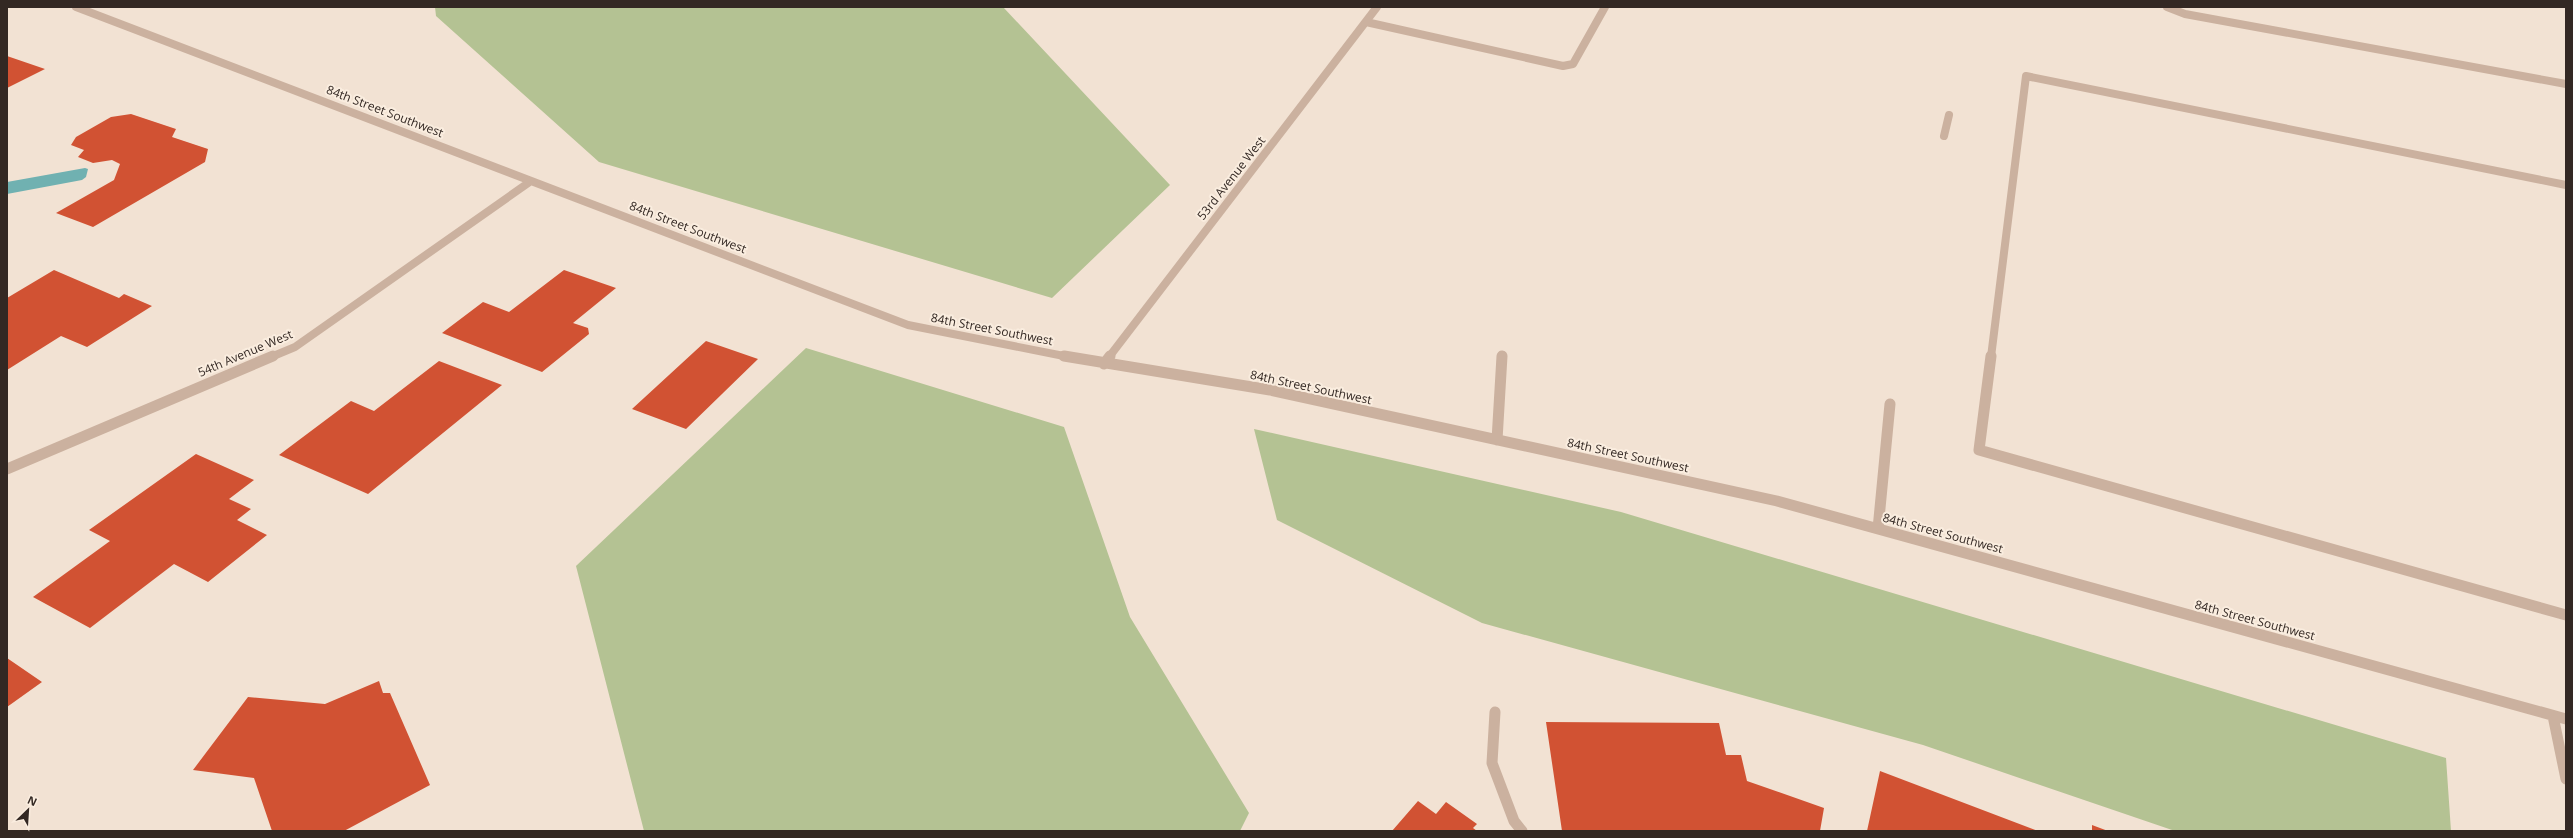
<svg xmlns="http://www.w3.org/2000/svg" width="2573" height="838" font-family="'Open Sans',sans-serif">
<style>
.green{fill:#b4c293}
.water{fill:#70b1b1}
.building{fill:#d15233}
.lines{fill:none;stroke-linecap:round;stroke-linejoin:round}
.minor-far1{stroke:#cbb19f;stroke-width:8}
.minor{stroke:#cbb19f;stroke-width:11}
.labels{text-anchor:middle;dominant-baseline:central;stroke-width:4;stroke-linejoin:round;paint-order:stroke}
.street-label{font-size:12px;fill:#332823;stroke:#faeddf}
</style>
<rect width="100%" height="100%" fill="#f2e2d3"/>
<!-- green -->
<path class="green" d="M435,7h568l167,178 -118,113 -453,-136 -163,-146z
M806,348l258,79 66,190 119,196 -9,18h-596l-68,-265z
M1254,429l367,83 825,246 5,73h-276l-252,-86 -441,-122 -205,-103z"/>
<!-- water -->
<path class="water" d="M85,168l3,1 -2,8 -4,3 -75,14v-12z"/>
<!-- building -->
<path class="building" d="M7,56l38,13 -38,19z
M131,114l45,15 -4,8 36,12 -3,13 -112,65 -37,-14 58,-33 6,-16 -8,-4 -19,3 -15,-6 6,-7 -13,-5 5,-8 35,-20z
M54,270l65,28 5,-4 28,12 -65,41 -26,-11 -54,34v-72z
M564,270l52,18 -43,35 15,5 1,6 -47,38 -100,-39 41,-31 26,10z
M706,341l52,18 -72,70 -54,-20z
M439,361l63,24 -134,109 -89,-39 72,-54 23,10z
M196,454l58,26 -25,19 22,10 -14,11 30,15 -59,47 -34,-18 -84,64 -57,-31 77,-56 -21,-11z
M7,658l35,24 -35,25z
M379,681l4,12h7l40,92 -86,46h-72l-18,-53 -61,-8 55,-73 77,7z
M1546,722l173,1 7,32h15l6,26 77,27 -4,23h-258z
M1880,771l158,60h-171z
M1418,801l18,13 10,-12 31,22 -4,4 4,3h-85z
M2092,825l16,6h-16z"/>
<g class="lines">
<!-- minor-far1 -->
<path class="minor-far1" d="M76,7l832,318 161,32
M2167,7l18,7 381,70
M1366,22l197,44 10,-2 32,-57
M1944,136l5,-21
M271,357l24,-10 236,-166
M1109,357l268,-350
M1502,357v-2
M1991,357l35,-281 540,109"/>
<!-- minor -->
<path class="minor" d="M1064,356l206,34 507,111 789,218
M1991,356l-12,94 587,165
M1104,364l6,-8
M1497,440l5,-84
M7,469l266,-113
M1878,529l12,-125
M1495,712l-3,51 22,58 8,10
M2553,716l13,63"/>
</g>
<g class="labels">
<!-- street labels -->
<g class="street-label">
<text transform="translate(385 111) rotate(21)">84th Street Southwest</text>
<text transform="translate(1231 178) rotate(-52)">53rd Avenue West</text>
<text transform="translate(688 227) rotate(21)">84th Street Southwest</text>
<text transform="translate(992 329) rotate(11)">84th Street Southwest</text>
<text transform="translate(245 353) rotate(-23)">54th Avenue West</text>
<text transform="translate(1311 387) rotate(12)">84th Street Southwest</text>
<text transform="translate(1628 455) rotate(12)">84th Street Southwest</text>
<text transform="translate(1943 533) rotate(15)">84th Street Southwest</text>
<text transform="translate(2255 620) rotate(15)">84th Street Southwest</text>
</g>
</g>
<!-- border -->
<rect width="2573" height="838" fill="none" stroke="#332823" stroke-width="16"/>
<!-- north arrow -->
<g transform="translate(28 810) rotate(25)" stroke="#faeddf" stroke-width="3" paint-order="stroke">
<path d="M0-3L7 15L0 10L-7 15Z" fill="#332823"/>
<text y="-6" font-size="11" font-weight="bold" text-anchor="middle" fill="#332823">N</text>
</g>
</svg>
